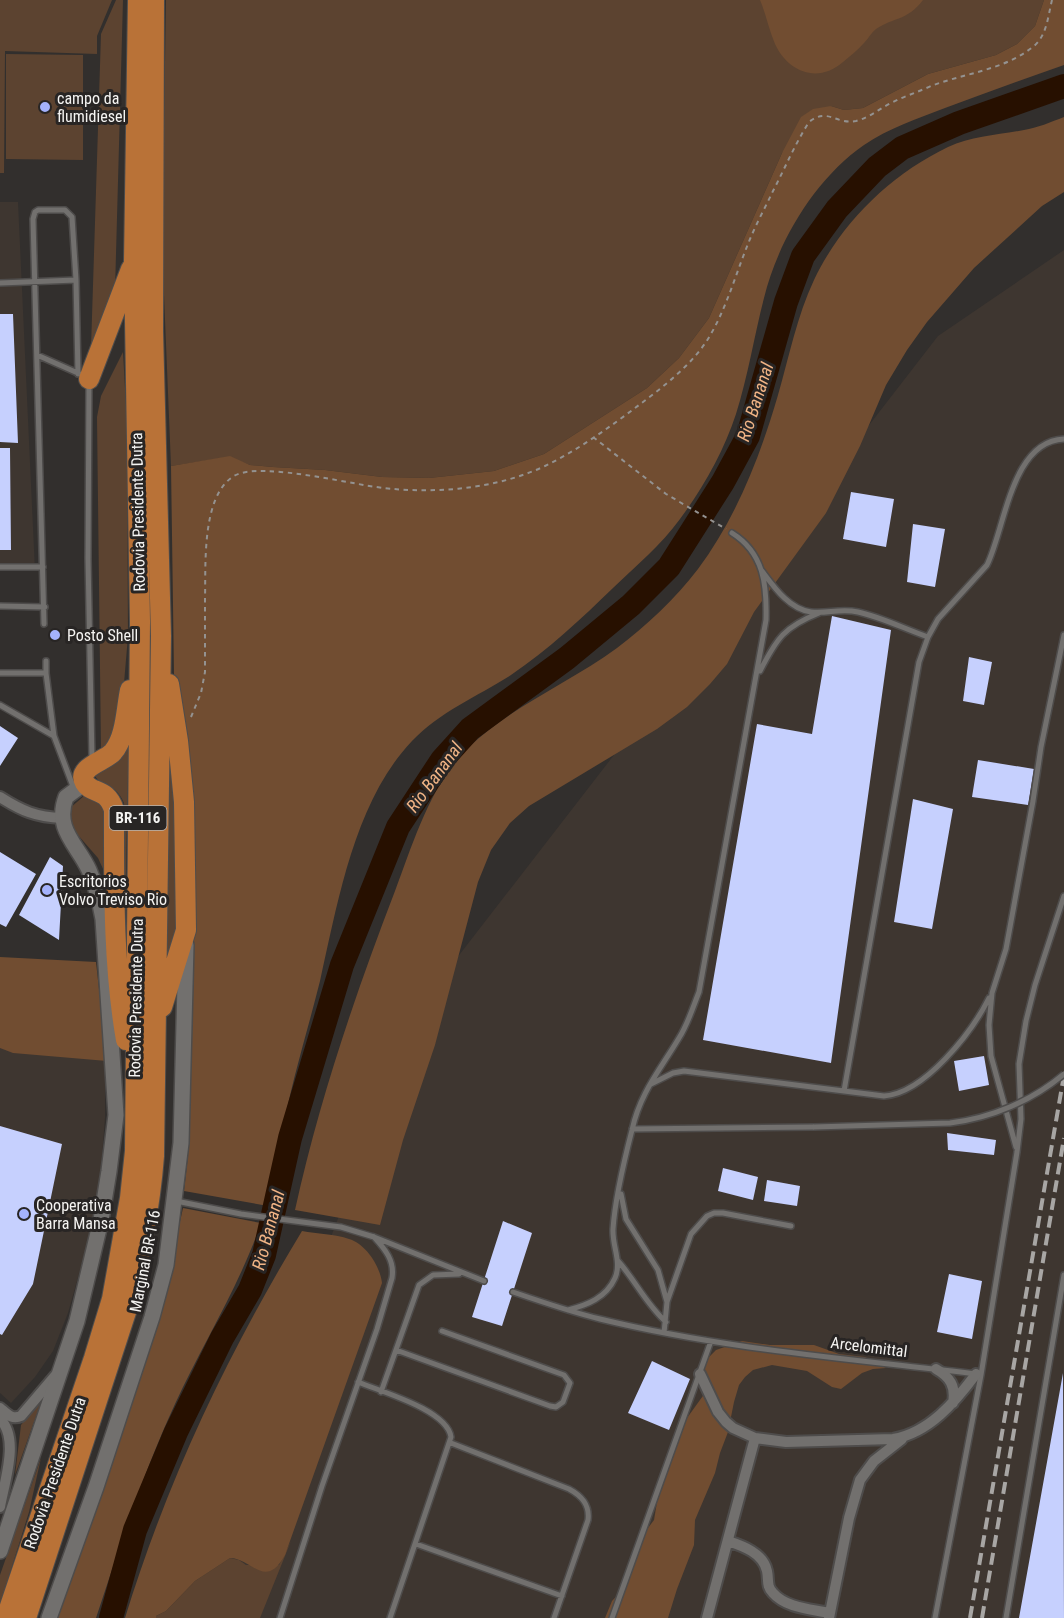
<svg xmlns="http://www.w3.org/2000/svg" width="1064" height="1618" font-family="'Roboto Condensed',sans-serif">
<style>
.built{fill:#3e3630}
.green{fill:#5c4330}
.forest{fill:#714d31}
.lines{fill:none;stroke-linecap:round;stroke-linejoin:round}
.river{stroke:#271000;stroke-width:24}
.building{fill:#c6d0fe}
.service-casing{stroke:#4e4c4b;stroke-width:8}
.minor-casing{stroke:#4e4c4b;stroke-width:14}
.secondary-casing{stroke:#4e4c4b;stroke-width:18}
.motorway-casing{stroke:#4e4c4b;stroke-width:22}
.path{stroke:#949290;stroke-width:2;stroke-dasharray:4.5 4.5;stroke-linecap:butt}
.service{stroke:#72706e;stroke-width:5}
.minor{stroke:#72706e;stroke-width:10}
.secondary{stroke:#72706e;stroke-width:15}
.motorway{stroke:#b97237;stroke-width:20}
.rail{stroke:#a8a6a4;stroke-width:4;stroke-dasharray:12 6;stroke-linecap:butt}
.service-bridge-casing{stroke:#4e4c4b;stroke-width:8;stroke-linecap:butt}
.service-bridge{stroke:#72706e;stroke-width:5}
.poi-dot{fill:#a4b2fc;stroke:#282524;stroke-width:2}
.labels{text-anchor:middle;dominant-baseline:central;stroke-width:6;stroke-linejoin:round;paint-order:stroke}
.shield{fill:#282524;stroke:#b8b6b4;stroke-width:1.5}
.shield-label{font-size:15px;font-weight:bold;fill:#f5f4f2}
.poi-label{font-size:16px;fill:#f5f4f2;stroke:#282524;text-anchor:start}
.street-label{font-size:16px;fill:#f5f4f2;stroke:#282524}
.water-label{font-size:18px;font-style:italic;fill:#f1b485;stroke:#282524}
</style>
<rect width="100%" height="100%" fill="#322f2d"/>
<!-- built -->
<path class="built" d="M0,202h18l17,369h-35z
M1064,250v1368h-879l234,-611 519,-671z
M0,1019l105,38v61l-5,64 -14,67 -18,64 -15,38 -18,26 -24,26 -11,-10z"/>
<!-- green -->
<path class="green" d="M0,0h112l-15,36v18l-92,-3 -1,122h-4z
M116,0h7l-8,290 -24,58 10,-314z
M166,0h878l-9,26 -18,18 -21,11 -68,19 -65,34 -19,2 -13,-4 -49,47 -73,165 -30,40 -32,30 -103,66 -50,17 -65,7 -47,-1 -57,-7 -52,-3 -23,-2 -21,-8 -58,9 -9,-220z
M6,54l77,1v105l-77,-1z
M123,352l4,72 1,212 -4,47 -11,56 -12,12 -4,-334 4,-21z
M165,690l11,69 2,165 -13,59z
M129,726l-4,192 -1,-115c-9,-21 -22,-15 -29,-27z
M84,796l21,7 3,85 -4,-17 -6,-13 -28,-32v-18z
M44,1394l-29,81 6,-50z
M41,1458l-12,54 -29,93v-30z
M291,1541l-31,77h-104v-2l10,-5 29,-30 35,-23 9,2 7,5h33z"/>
<!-- forest -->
<path class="forest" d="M760,0h163c-16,21 -29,17 -47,29 -5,4 -8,10 -12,14 -6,7 -14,13 -21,19 -25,22 -55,10 -68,-18 -6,-14 -9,-30 -15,-44z
M1044,0h20v65c-40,14 -79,28 -119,43 -28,11 -56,20 -81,37 -49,34 -86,96 -100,153 -10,39 -16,78 -28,116 -12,37 -33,74 -56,105 -19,26 -44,47 -67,69 -32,31 -65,62 -102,87 -33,21 -72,37 -99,66 -58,61 -74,161 -92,240 -8,32 -17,63 -25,94 -11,43 -19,87 -27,131l-84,-15 4,-35 3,-104 -1,-88 -6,-228 -10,-62 -3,-208 59,-10 20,9 23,2 52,3 57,7 47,1 65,-7 50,-17 103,-66 32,-30 30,-40 73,-165 19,-36 12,-8 18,-3 13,4 19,-2 65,-34 68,-19 21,-11 18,-18z
M1064,117v75l-22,14 -68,62 -47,54 -20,28 -21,35 -26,61 -34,67 -72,99 -27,52 -17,20 -23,23 -30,22 -128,77 -19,17 -19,27 -13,32 -43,163 -32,95 -23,85 -85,-15c24,-109 60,-215 100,-319 19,-50 35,-106 74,-144 43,-41 100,-64 148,-99 29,-22 59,-50 81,-79 38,-51 62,-112 80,-174 11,-38 19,-79 36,-115 27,-57 76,-105 134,-133 24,-11 50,-12 76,-17 13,-2 27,-8 40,-13z
M0,957l96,5 11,99 -94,-8 -13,-5z
M183,1208l78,15c-22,64 -58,120 -86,181 -32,69 -55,142 -79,214h-39l111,-342z
M302,1231c15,3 33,3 47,8 17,5 31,27 33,44l-97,272c-20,36 -33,3 -55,3l-35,23 -29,30 -10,5v2h-31c42,-137 103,-265 177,-387z
M742,1341l28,4h44l25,9 26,3 21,11 -13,1 -11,4 -21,16 -9,-2 -25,-16 -35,-6 -19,5 -8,7 -6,8 -5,17 -6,30 -8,21 -5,20 -20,47 -1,25 -17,44 -9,29h-63l7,-17 14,-15 19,-54 9,-12 3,-18 30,-84 18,-25 -1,-23 5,-13 7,-7z"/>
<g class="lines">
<!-- river -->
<path class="river" d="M111,1618l24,-88 41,-98 46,-94 28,-48 14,-35 26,-117 52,-173 56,-138 44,-67 28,-31 97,-71 64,-53 38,-38 54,-85 25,-46 38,-134 17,-46 34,-47 40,-42 25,-19 57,-25 105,-37"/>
</g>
<!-- building -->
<path class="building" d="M0,314h13l5,129 -18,-1z
M0,448h10l1,102h-11z
M851,492l43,7 -8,48 -43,-8z
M913,524l32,5 -10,58 -28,-5z
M832,616l59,14 -60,433 -128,-23 54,-316 55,10z
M969,657l23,5 -8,43 -21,-4z
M0,726l18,12 -18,28z
M978,760l56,9 -6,36 -56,-8z
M913,799l40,10 -21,120 -38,-7z
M0,852l36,22 -30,53 -6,-3z
M50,857l13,9 -4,74 -40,-25z
M984,1056l5,29 -30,6 -5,-30z
M0,1126l62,18 -29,140 -31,51 -2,-1z
M947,1133l49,7 -2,15 -46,-5z
M723,1168l35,9 -5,23 -35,-9z
M767,1180l33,6 -3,20 -33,-5z
M503,1221l29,12 -30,93 -30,-9z
M949,1274l33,7 -10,58 -35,-7z
M652,1361l38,18 -21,51 -41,-17z
M1063,1373l1,245h-45z"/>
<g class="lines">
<defs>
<path id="service" d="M0,283l76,-3
M37,355l43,19
M89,382l-1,177 4,200
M0,567h43
M762,571c12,16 27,38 49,41 16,2 29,-4 47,0 23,5 47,17 70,25
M0,606l45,1
M44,624l-11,-405 2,-7 3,-2h27l7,7 4,63 2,94
M760,671c17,-33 24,-44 59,-58
M0,673h46v-12
M46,673l8,63
M0,705l54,31 20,53
M651,1084l22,-11 11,-2 200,25c41,-3 88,-64 105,-98
M844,1091l75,-429 9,-25 10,-18 49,-54c18,-36 24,-124 77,-126
M632,1129l182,-2
M1016,1147l-25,-91 -2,-31 3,-32 14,-44 27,-148 8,-54 23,-112
M621,1194l5,25 32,51 9,32
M176,1201l65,13 100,13 33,10 110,44
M618,1261c17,19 28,43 48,61
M513,1292c29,10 58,20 87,27 123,30 251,40 377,55
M568,1310c19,-5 38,-12 47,-32 7,-16 -3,-32 -2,-49 2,-31 11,-68 19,-99 8,-37 28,-60 47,-92 9,-14 14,-31 20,-46l67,-372c1,-35 -2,-67 -34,-87
M664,1333l3,-31 24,-68 16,-18 7,-3h9l68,13
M396,1350l154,56 6,1 7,-5 7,-19 -6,-8 -122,-44
M358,1382c24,10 89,28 93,55l-61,181
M381,1392l38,-107 14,-10 26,-1
M451,1443l118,46c13,7 21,16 19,31l-34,98
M416,1544l146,52
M280,1618l42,-132 55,-157 15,-51c3,-17 -7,-29 -18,-41
M612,1618l99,-277
M935,1618l46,-243 36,-223 4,-33 -2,-55 7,-43 9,-36 29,-89
M1006,1618l58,-343"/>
<path id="minor" d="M0,797c22,14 36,20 62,21
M936,1369c14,8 20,17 17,34
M700,1374l18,38 8,10 7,6 22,10 31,4 107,-3c36,-6 62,-37 83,-65
M0,1408c7,6 12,12 21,8l34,-40
M0,1419c20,19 4,64 0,88
M728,1541c15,5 35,12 39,30 2,9 -1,15 6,22 13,15 38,16 56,20
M707,1618l48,-180
M829,1618l20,-100 11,-38 14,-19 28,-22"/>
<path id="secondary" d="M0,1551l77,-230 24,-101 8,-49 7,-56 -13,-196c-3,-17 -7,-33 -14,-49 -12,-26 -35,-41 -23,-73l19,-14
M49,1618l47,-131 56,-170 14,-52 15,-122 5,-198"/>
<path id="motorway" d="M89,379l42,-110
M162,1007l24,-77 -2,-128 -6,-61 -9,-57
M126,1040c-13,-75 -12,-154 -12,-230 -7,-23 -23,-16 -29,-27 -9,-16 21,-22 28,-31 13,-15 13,-43 17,-62
M6,1618l88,-260 18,-59 18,-101 5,-47 5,-529 -6,-361 4,-261
M26,1618l100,-306c13,-52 24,-102 28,-156l7,-520 -8,-305 1,-331"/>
</defs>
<!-- service casing -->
<use href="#service" class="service-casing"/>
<!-- minor casing -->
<use href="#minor" class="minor-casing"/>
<!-- secondary casing -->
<use href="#secondary" class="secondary-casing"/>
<!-- motorway casing -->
<use href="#motorway" class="motorway-casing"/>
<!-- path -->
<path class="path" d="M593,437l73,57 60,35
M191,717l10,-24 4,-21c0,-24 0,-48 0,-73 1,-33 -4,-103 29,-123 27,-16 125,11 159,13 51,4 105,-1 152,-23 33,-16 65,-39 94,-61 24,-18 50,-38 67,-63 19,-29 29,-66 42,-98 7,-18 17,-36 25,-53 12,-23 22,-47 36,-69 19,-15 27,3 47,-1 15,-4 24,-13 37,-19 12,-6 25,-10 38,-16 34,-13 74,-16 103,-40 13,-11 14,-30 18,-46"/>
<!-- service -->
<use href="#service" class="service"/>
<!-- minor -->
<use href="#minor" class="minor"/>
<!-- secondary -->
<use href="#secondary" class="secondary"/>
<!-- motorway -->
<use href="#motorway" class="motorway"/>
<!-- rail -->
<path class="rail" d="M970,1618l94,-543
M982,1618l82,-480"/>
<defs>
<path id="service-bridge" d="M814,1127l136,-4c41,-5 82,-22 114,-49"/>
</defs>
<!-- service-bridge casing -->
<use href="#service-bridge" class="service-bridge-casing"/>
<!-- service-bridge -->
<use href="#service-bridge" class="service-bridge"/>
</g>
<!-- markers -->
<g class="poi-dot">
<circle cx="45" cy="107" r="6"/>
<circle cx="55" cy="635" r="6"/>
<circle cx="47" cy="890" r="6"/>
<circle cx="24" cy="1214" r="6"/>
</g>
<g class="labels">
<!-- shield labels -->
<rect class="shield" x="109.5" y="806" width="57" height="24" rx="4.5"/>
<g class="shield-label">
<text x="138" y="818">BR-116</text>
</g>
<!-- poi labels -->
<g class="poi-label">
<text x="57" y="98">campo da<tspan x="57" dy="18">flumidiesel</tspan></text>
<text x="67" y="635">Posto Shell</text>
<text x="59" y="881">Escritorios<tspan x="59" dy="18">Volvo Treviso Rio</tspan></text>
<text x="36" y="1205">Cooperativa<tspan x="36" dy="18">Barra Mansa</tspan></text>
</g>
<!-- street labels -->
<g class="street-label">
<text transform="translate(138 512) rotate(-91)">Rodovia Presidente Dutra</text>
<text transform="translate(136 998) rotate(-89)">Rodovia Presidente Dutra</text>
<text transform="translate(145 1261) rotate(-79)">Marginal BR-116</text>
<text transform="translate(869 1347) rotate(7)">Arcelomittal</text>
<text transform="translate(55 1473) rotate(-71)">Rodovia Presidente Dutra</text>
</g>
<!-- water labels -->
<g class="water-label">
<text transform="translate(755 402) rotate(-72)">Rio Bananal</text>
<text transform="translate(434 777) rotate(-54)">Rio Bananal</text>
<text transform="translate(268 1230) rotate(-75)">Rio Bananal</text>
</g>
</g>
</svg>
